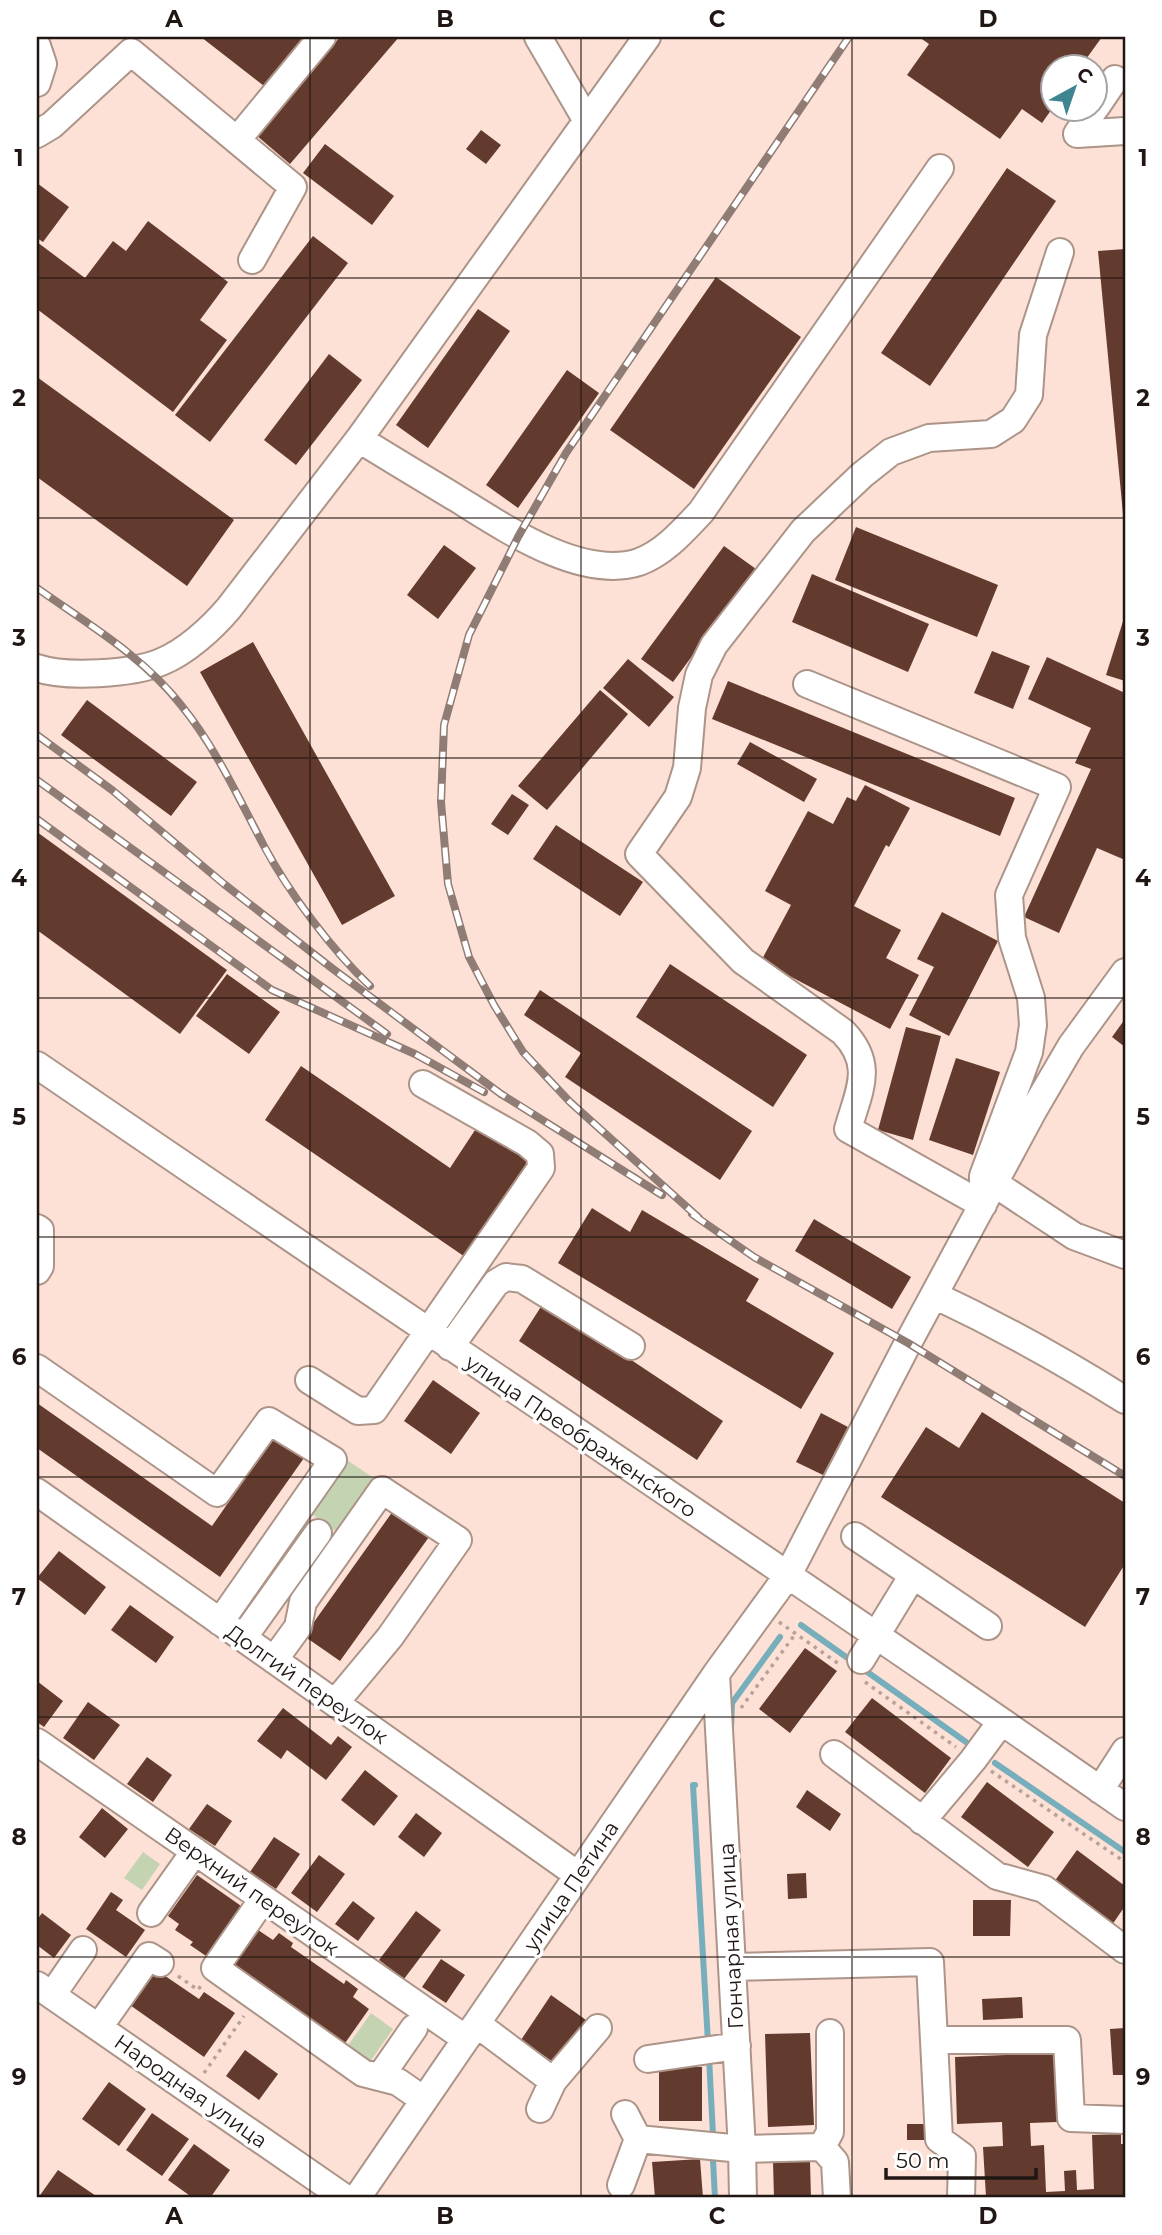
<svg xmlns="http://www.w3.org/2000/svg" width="1162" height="2235" font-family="Montserrat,sans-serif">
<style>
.green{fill:#c4d4b3}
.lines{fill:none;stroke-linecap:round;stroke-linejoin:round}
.stream{stroke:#77aebb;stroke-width:6}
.building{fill:#633b2e}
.minor-casing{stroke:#ad9489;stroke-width:30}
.path{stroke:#b8a299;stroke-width:3.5;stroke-dasharray:3.5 5;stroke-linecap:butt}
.minor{stroke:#fff;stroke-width:26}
.rail-casing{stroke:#8f7c75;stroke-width:8}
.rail{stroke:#fff;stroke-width:5;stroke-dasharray:16;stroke-linecap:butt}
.grid{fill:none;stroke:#201613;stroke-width:2;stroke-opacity:0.55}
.labels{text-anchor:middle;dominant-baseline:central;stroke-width:7;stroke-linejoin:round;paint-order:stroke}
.street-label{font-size:21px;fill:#201613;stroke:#fff}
.neatline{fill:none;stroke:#201613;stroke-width:2.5}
.grid-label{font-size:23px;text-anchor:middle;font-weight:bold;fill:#201613}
</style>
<rect width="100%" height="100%" fill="#fde1d6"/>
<!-- green -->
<path class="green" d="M347,1460l31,21 -37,54 -31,-22z
M143,1852l17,12 -18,26 -18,-12z
M371,2013l22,16 -26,37 -23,-15z"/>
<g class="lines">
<!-- stream -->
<path class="stream" d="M801,1625l165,117
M731,1728l1,-25 48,-66
M995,1763l130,89
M695,1785h-2l15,257
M709,2057l4,78
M713,2160l2,38"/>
</g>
<!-- building -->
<path class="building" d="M201,37h107l-40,52z
M340,37h59l-109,127 -34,-29z
M919,37h183l-21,29h-27v40l-12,17 -20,-14 -22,30 -93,-64 22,-31z
M481,130l20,15 -15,19 -20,-15z
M325,144l69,52 -22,29 -69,-52z
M1007,168l49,33 -126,185 -49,-33z
M37,183l32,24 -26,35 -6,-4z
M148,221l80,61 -28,38 27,20 -54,72 -136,-103v-67l48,36 28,-37 13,10z
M313,236l35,27 -138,179 -35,-27z
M1125,249v265h-2l-25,-263z
M716,277l85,60 -107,152 -84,-59z
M478,309l32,22 -82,117 -32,-23z
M329,354l33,26 -66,85 -32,-25z
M567,370l32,23 -81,115 -32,-23z
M37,377l197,143 -47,66 -150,-109z
M856,527l142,58 -21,52 -142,-57z
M444,545l32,23 -38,51 -31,-24z
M724,546l32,23 -83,113 -32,-23z
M812,574l117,50 -21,48 -116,-50z
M1125,615v66l-19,-6z
M253,642l142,254 -53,29 -142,-253z
M992,651l38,15 -17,43 -39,-16z
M1047,657l78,36v167l-28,-12 -38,85 -35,-16 67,-148 -16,-6 16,-35 -63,-29z
M628,659l46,38 -25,30 -46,-39z
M728,681l287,117 -15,38 -288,-117z
M600,690l28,24 -81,96 -29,-24z
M87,700l110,82 -26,34 -110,-81z
M750,742l67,37 -13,23 -67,-38z
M865,785l45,23 -21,39 -3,-2 -32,61 47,24 -15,28 33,17 -29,54 -129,-68 30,-56 -26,-14 43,-80 25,13 14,-27 9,4z
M512,794l17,11 -21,30 -17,-11z
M556,825l87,57 -23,34 -87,-57z
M37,832l190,138 -47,64 -143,-104z
M942,912l56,29 -49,95 -40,-21 25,-48 -17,-8z
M670,964l137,91 -34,52 -137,-90z
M227,974l53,38 -31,42 -53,-38z
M540,990l212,141 -32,49 -155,-103 16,-24 -57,-38z
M1125,1019v28l-13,-10z
M906,1027l35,9 -28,104 -35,-10z
M956,1058l44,14 -27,83 -44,-15z
M301,1066l149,102 29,-44 55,38 -66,97 -203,-139z
M592,1208l38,24 12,-22 117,69 -13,22 88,52 -33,56 -243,-146z
M814,1219l97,58 -19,32 -97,-58z
M544,1302l179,119 -26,39 -178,-119z
M433,1380l47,33 -29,41 -47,-33z
M37,1403l175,123 62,-89 30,21 -84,119 -183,-129z
M982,1412l143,91v61l-40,63 -204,-130 45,-70 33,21z
M821,1413l27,14 -25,48 -27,-13z
M393,1511l36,26 -89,124 -36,-25z
M59,1551l47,36 -21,28 -48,-37z
M130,1605l44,32 -18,26 -45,-33z
M805,1648l32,23 -47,62 -31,-24z
M37,1681l26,20 -19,26 -7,-5z
M872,1698l79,60 -26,35 -80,-61z
M88,1702l32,23 -26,35 -31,-22z
M283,1708l48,37 7,-9 14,11 -26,33 -39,-30 -6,9 -24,-18z
M147,1757l25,18 -19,27 -26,-18z
M365,1770l33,26 -24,30 -33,-26z
M987,1782l67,50 -26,35 -67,-50z
M807,1790l34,24 -11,17 -34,-24z
M207,1804l25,17 -17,25 -26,-17z
M102,1808l26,21 -23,29 -26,-21z
M416,1813l26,20 -18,24 -26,-20z
M274,1837l26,17 -24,35 -26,-17z
M1077,1850l48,36v20l-13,19 -58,-43z
M319,1855l26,19 -28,38 -26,-19z
M806,1873l1,25 -19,1 -1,-25z
M197,1875l47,33 -35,50 -19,-13 3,-3 -18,-12 4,-6 -11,-8z
M111,1892l12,8 -7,10 29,20 -19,27 -40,-28z
M973,1900h38l-1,36h-37z
M353,1901l22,17 -17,23 -23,-17z
M416,1911l25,19 -37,49 -25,-19z
M42,1913l29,22 -17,23 -17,-13v-25z
M258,1930l15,10 6,-7 14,10 -2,4 53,37 2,-4 12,9 -5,8 16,12 -26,37 -112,-78z
M441,1959l24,16 -19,28 -24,-16z
M152,1967l47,32 5,-7 31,21 -31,44 -77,-54z
M551,1995l35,25 -30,44 -35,-24z
M1022,1997l1,21 -40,2 -1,-21z
M1125,2028v47h-12l-3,-46z
M810,2033l4,92 -46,2 -3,-93z
M245,2050l33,24 -19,26 -33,-24z
M1054,2053l3,69 -27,1 1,23 13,-1 2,47 19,-1 -1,-20 12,-1 1,20 17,-1 -2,-54 29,-1v10h4v54l-139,-1 -3,-50 20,-1 -1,-24 -45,2 -2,-67z
M659,2066l43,1v54h-43z
M109,2082l37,27 -27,37 -37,-27z
M152,2113l37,26 -27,37 -36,-26z
M907,2124h19l-1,16h-18z
M194,2144l36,26 -20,28h-17l-25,-18z
M700,2159l3,39h-48l-3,-36z
M773,2162h37l1,36h-37z
M58,2170l41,28h-61z"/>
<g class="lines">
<defs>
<path id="minor" d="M538,37l49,84
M37,46l6,18 -6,19
M1096,107l19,-28
M1095,108l-18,26 48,-3
M37,134l15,-9 79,-73 162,135 -41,73
M237,140l85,-103
M359,439l288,-402
M37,668c29,10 95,6 124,-6 25,-10 51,-34 68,-54l130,-169c32,20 64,39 97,59 47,29 125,83 183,64 25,-9 44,-31 62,-50l239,-344
M807,684l250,103 -48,108 3,43 19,60 2,27 -4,27 -46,124v29l-135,-76c11,-39 27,-64 -5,-97l-100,-71 -104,-107 39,-57 9,-29 5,-60 7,-33 15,-30 89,-114 59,-56 29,-23 38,-14 62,-4 22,-14 16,-25 4,-60 27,-83
M37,1065c362,248 728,491 1088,742
M994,1183l80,53 51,19
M37,1228l3,2v36l-3,5
M934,1295c66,31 129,66 191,105
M450,1347l46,-64 10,-6 16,2 109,67
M37,1368l180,125 52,-72 64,39 -113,162
M309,1380l49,31 16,-1 167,-242 -1,-14 -13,-11 -104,-59
M37,1492l541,383
M855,1536l58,39 -52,85
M913,1575l75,51
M243,1638l75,-105
M274,1660l24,-33 5,-25 79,-112 76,50 -68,97 -55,66
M716,1674l26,475 1,49
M37,1742l429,297
M834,1754l163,122 47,13 81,61
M1100,1790l25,-39
M922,1821l51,-61 28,-38
M263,1899l-48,69 148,105 35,9 26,18
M151,1913l44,-62
M732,1967l198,-5 9,177 23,17 -1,42
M37,1985l308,213
M52,1995l31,-45
M477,2024l76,57 -13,28
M99,2027l50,-71 11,7
M934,2040h133l4,78 54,2
M648,2059l89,-13
M380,2077l34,-49
M553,2081l45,-53
M625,2114l13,25 104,10 80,-2 8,-15v-99
M822,2147l13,15 2,36
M621,2185l17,-46
M357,2198l359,-524 72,-99 120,-232 125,-232 38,-65 54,-74"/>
</defs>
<!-- minor casing -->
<use href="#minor" class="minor-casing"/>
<!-- path -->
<path class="path" d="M779,1622l60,42
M865,1682l91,65
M741,1708l55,-75
M991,1771l134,91
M178,1976l20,14 4,-6
M204,2073l40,-57"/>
<!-- minor -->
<use href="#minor" class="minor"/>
<defs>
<path id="rail" d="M37,588c49,35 106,68 144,117 35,43 57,92 83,141 25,47 68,104 106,140
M37,735l75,55 112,94 109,85 168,125 161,101
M37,780l350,254
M37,819l235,171 143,64 69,38
M692,1214l62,43 154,86 217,133
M699,1218l-129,-116 -47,-50 -29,-47 -25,-48 -21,-73 -7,-82 3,-77 25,-90 49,-98 48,-84 283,-416"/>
</defs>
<!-- rail casing -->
<use href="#rail" class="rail-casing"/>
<!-- rail -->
<use href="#rail" class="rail"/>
</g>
<!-- grid -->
<path class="grid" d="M310,37v2161M581,37v2161M852,37v2161M37,278h1088M37,518h1088M37,758h1088M37,998h1088M37,1237h1088M37,1477h1088M37,1717h1088M37,1957h1088"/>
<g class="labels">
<!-- street labels -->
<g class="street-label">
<text transform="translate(581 1436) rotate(34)">улица Преображенского</text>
<text transform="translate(307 1684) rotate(35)">Долгий переулок</text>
<text transform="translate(571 1886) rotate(-56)">улица Петина</text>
<text transform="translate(252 1891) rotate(35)">Верхний переулок</text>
<text transform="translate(731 1936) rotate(-93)">Гончарная улица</text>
<text transform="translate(191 2091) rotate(35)">Народная улица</text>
</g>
</g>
<!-- border -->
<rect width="1162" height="2235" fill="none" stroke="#ffffff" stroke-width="77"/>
<!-- north arrow -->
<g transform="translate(1074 88) rotate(40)"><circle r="33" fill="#ffffff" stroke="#a6a2a1" stroke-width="2"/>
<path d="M0-5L12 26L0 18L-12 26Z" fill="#3f8491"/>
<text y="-10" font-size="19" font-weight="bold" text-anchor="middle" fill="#201613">С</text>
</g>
<!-- scale -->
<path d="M886 2168v10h150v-10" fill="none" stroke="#201613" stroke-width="3.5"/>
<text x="896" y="2168" font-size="21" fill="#201613" stroke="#ffffff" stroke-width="5" paint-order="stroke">50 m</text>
<rect x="38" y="38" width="1086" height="2158" class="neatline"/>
<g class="grid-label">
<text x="174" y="27">A</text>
<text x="445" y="27">B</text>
<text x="717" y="27">C</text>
<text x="988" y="27">D</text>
<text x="19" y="166">1</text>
<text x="1143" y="166">1</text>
<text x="19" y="406">2</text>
<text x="1143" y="406">2</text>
<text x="19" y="646">3</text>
<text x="1143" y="646">3</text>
<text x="19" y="886">4</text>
<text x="1143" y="886">4</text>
<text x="19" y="1125">5</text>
<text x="1143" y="1125">5</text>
<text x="19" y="1365">6</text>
<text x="1143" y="1365">6</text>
<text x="19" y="1605">7</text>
<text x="1143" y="1605">7</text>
<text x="19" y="1845">8</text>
<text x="1143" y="1845">8</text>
<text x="19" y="2085">9</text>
<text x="1143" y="2085">9</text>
<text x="174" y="2224">A</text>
<text x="445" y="2224">B</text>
<text x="717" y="2224">C</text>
<text x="988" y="2224">D</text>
</g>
</svg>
